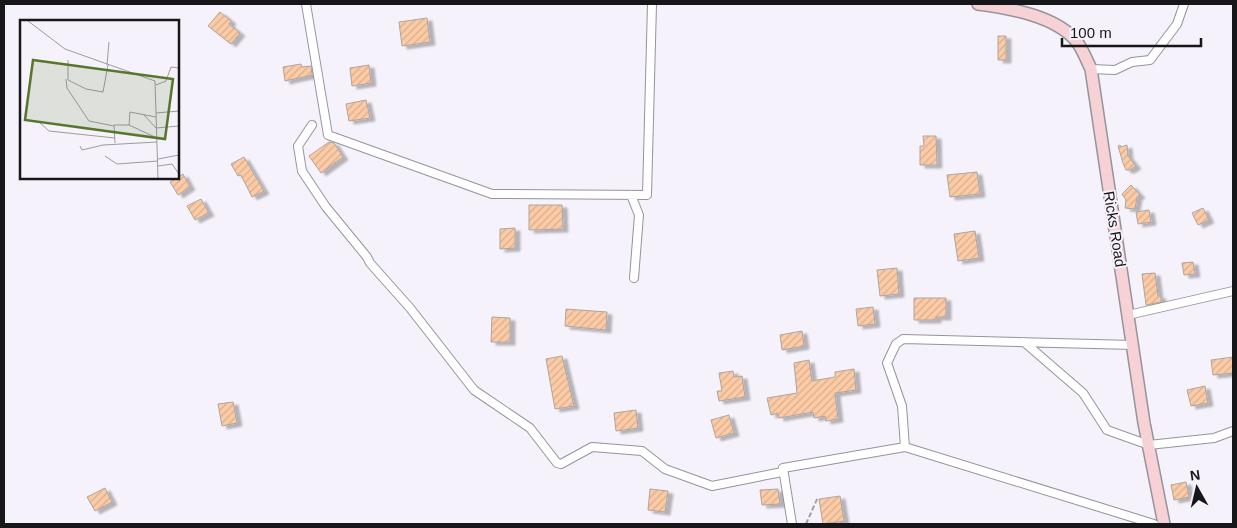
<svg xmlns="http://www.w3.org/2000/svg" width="1237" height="528" font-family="Arial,sans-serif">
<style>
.building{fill:url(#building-hatch);stroke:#ada59f;filter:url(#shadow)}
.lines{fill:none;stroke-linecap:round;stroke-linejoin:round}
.street-casing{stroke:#96939b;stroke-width:10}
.secondary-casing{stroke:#96939b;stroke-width:14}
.path{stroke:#a19ea4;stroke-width:2;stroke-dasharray:5 2.5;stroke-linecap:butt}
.street{stroke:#fff;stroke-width:8}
.secondary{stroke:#f6d1d5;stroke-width:11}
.labels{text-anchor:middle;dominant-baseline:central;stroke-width:4;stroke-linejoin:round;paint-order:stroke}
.street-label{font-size:15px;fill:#171619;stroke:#f6f2fb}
.inset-road{fill:none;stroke:#9d9aa1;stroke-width:1}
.view{fill:#56762c;fill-opacity:0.15;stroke:#56762c;stroke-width:2.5}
.inset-edge{fill:none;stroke:#171619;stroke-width:2.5}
</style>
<defs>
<pattern id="building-hatch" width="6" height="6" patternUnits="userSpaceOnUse" patternTransform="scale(1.25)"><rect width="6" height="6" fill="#fccba6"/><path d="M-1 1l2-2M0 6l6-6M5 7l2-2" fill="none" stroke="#d7ae8e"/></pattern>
<filter id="shadow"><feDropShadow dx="5" dy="3" stdDeviation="1" flood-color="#0004"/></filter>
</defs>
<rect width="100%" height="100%" fill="#f6f2fb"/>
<!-- building -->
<path class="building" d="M220,12l11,9 -2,3 11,9 -9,11 -23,-18z
M427,18l3,24 -28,4 -3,-24z
M998,36h8v24h-8z
M301,64l1,3 9,-1 1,9 -27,6 -2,-14z
M369,65l2,18 -19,3 -2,-18z
M366,100l4,18 -21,3 -3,-17z
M923,136h13l1,29h-17v-19h4z
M329,142l5,1 9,14 -22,16 -12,-17z
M1120,145l1,2 6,-2 1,11 8,10 -6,4h-4l-3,-7 -5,-17z
M244,157l20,34 -12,6 -11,-22 -3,1 -7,-12z
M977,172l3,22 -30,3 -3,-22z
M183,174l7,13 -12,8 -8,-13z
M1131,185l9,10 -3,2 -2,12 -10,-1 1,-8 -4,-6z
M201,199l8,14 -14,7 -8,-14z
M529,205h33l1,24 -34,1z
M1203,208l6,12 -11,5 -6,-12z
M1149,210l2,12 -13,2 -2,-12z
M515,228v20l-15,1v-20z
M975,231l4,27 -21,3 -4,-27z
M1193,262l2,12 -11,1 -2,-12z
M897,268l2,26 -19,2 -3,-26z
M1155,273l3,23h3v6l-15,3 -4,-31z
M914,298h32v19h-10v3h-22z
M873,307l2,17 -17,2 -2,-17z
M566,309l41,3 -1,18 -41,-4z
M492,317l18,1v24h-19z
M802,331l2,15 -22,4 -2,-15z
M562,356l12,50 -19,3 -9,-50z
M1233,357v16l-20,2 -2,-15z
M809,360l3,21 23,-4v-5l19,-3 2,21 -21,3 3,26 -12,2 -1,-5 -11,2 -1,-6 -34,6 -1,-5 -7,2 -4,-17 30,-5 -3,-30z
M733,371l1,6 8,-1 3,21 -26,4 -2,-10h5l-3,-18z
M1205,386l3,17 -17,3 -4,-16z
M233,402l4,21 -15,3 -4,-22z
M636,410l2,18 -22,3 -2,-18z
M729,415l5,18 -18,5 -5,-18z
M1186,482l3,15 -15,3 -3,-15z
M105,488l7,14 -17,9 -8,-14z
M650,489l18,2 -3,21 -17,-2z
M778,489l2,15 -18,1 -2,-15z
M840,496l4,25 -21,3 -4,-25z"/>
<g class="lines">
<defs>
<path id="street" d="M306,4l22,131 164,59 155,1 5,-191
M1091,69l24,1 17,-8 18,-2 27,-36 7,-20
M312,125l-14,21 4,25 24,36 41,50 3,6 40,45 64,82 56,38 27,35 4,1 31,-17 50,4 23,18 47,17 70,-14
M631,195l8,20 -5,63
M1128,315l105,-24
M1024,342l59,51 24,37 42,15 65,-7 19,-7
M905,447l-3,-41 -15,-43 9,-19 7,-5 230,6
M792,524l-9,-56 122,-21 249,77"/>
<path id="secondary" d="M978,4c31,4 79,12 99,38 6,8 10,19 14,27l53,354 20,101"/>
</defs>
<!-- street casing -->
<use href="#street" class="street-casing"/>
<!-- secondary casing -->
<use href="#secondary" class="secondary-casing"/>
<!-- path -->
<path class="path" d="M806,524l12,-27"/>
<!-- street -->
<use href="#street" class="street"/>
<!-- secondary -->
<use href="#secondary" class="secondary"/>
</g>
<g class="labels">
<!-- street labels -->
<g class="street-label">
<text transform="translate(1115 229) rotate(81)">Ricks Road</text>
</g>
</g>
<!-- overview -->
<g transform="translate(20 20)">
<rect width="159" height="159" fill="#f6f2fb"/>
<path class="inset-road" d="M8,1l37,28 90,32 3,97M48,40v20l18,9 17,3 5,-27M87,45l2,-23M46,59l1,9 22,33 25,5M136,65l10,-4 5,-14 8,1M136,93l23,-2M124,95l12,13 23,-2M19,102l10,9 66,7M109,105l1,-13 26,5M95,123l-1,-18h15l28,13M60,126l2,4 21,-5 54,-3M85,136l12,8 41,-3M138,139l21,-4M138,146l14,-2 7,10"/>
<path class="view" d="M13,40l140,19 -8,60 -140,-19z"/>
<rect width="159" height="159" class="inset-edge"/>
</g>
<!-- border -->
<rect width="1237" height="528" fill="none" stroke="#171619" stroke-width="10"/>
<!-- north arrow -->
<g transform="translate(1197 488) rotate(352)" stroke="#f6f2fb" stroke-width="4" paint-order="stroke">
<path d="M0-4L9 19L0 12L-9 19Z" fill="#171619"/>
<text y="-8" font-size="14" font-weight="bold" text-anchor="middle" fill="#171619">N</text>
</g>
<!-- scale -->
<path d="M1062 38v8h139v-8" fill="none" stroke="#171619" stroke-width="2.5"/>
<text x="1070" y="38" font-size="15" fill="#171619" stroke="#f6f2fb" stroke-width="4" paint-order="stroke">100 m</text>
</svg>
